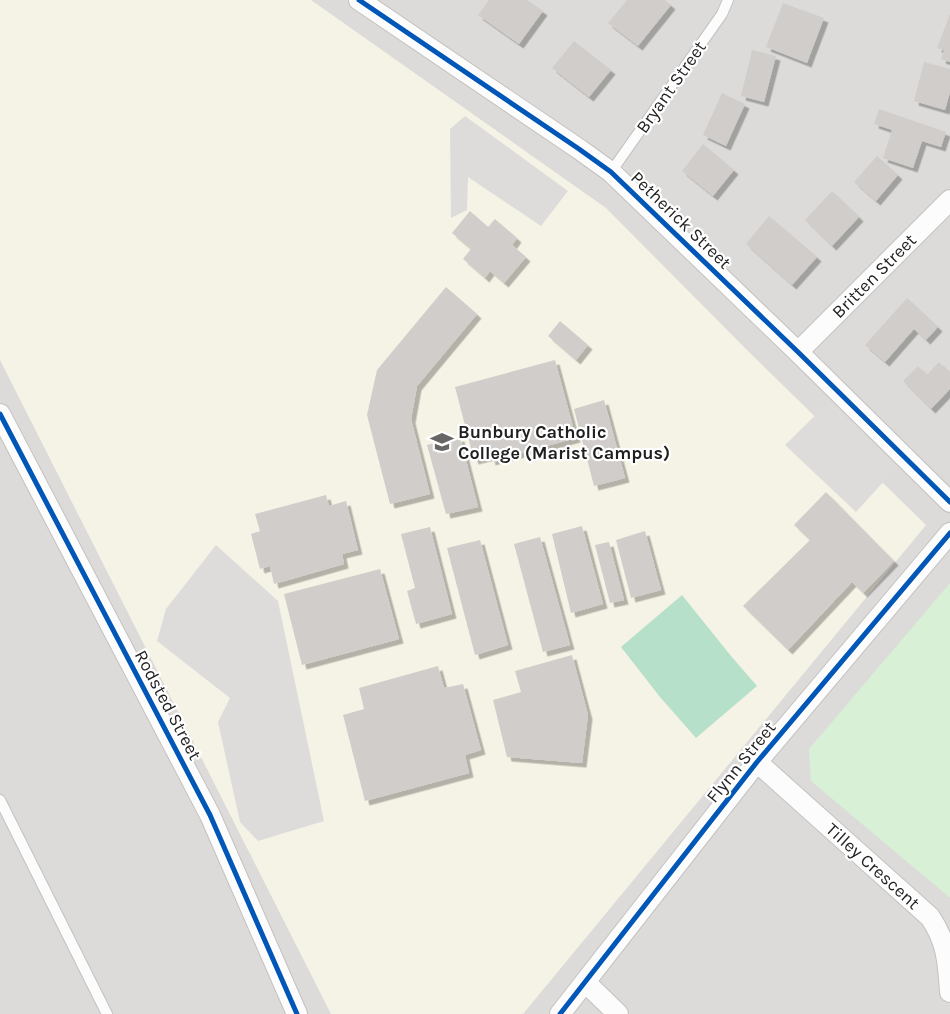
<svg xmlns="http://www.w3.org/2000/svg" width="950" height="1014" font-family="Karla,sans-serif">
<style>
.residential{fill:#dcdbd9}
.education{fill:#f5f3e5}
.park{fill:#d8f0d6}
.pitch{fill:#b7e0cb}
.parking{fill:#dddcdb}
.building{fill:#d0cdcb;filter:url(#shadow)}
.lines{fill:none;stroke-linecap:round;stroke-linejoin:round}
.lane-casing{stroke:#c3c2c0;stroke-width:12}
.street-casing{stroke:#c3c2c0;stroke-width:22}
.lane{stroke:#fcfcfc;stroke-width:10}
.street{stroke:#fcfcfc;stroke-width:20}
.cycleway-casing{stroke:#fff;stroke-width:8}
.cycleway{stroke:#0057b8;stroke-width:5}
.labels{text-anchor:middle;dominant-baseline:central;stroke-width:4.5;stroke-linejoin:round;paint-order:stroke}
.street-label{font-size:18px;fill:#1f1f1f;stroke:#fff}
.poi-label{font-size:18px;font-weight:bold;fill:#1f1f1f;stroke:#fff;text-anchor:start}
</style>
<defs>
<filter id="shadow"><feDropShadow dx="4.5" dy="4.5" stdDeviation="0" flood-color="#0004"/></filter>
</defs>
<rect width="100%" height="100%" fill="#edebe8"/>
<!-- residential -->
<path class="residential" d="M0,0h950v1014h-950z"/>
<!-- education -->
<path class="education" d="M0,0h311l295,208 143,144 177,173 -403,489h-192l-331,-654z"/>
<!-- park -->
<path class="park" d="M950,583v314h-1l-138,-116 -2,-32z"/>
<!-- pitch -->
<path class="pitch" d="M682,595l49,61 26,30 -61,52 -36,-41 -39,-50z"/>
<!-- parking -->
<path class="parking" d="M465,116l103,75 -27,35 -73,-49 -1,33 -16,8 -1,-89z
M830,401l66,67 -40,44 -71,-67z
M216,545l62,56 46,220 -66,20 -18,-19 -22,-100 12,-24 -73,-57 9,-32z"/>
<!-- building -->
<path class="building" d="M489,0h38l16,11 -24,33 -41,-29z
M627,0h38l6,5 -33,41 -30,-23z
M783,3l41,15 -17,45 -41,-16z
M950,14v48l-9,-3 3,-9 -7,-2z
M574,41l37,29 -22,27 -37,-29z
M752,50l24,6 -12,46 -23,-6z
M924,62l26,7v23l-5,18 -31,-9z
M722,93l23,11 -19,42 -23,-11z
M879,109l67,23 -5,15 -19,-6 -9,27 -30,-10 9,-28 -18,-6z
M703,144l31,26 -21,26 -31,-25z
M877,156l21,19 -22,26 -22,-19z
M832,191l27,26 -27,29 -27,-26z
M470,211l18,16 7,-8 22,19 -5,7 14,12 -22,26 -14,-12 -5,7 -22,-19 8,-10 -19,-16z
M769,216l48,41 -25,28 -46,-41z
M446,287l31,27 -60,72 -6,33 19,75 -40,10 -23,-89 10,-45z
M907,298l31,29 -12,13 -12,-11 -29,33 -20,-17z
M560,321l28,24 -12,15 -28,-24z
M555,360l21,78 -85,23 -1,-5 -16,4 -19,-73z
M939,362l11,11v16l-19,20 -28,-28 15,-15 9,9z
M604,400l21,78 -31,8 -20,-77z
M460,437l18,70 -32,7 -19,-69z
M826,492l68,69 -31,32 -11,-11 -64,68 -45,-44 67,-66 -16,-15z
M326,495l3,11 17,-5 12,49 -16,4 2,10 -70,20 -4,-18 -10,3 -9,-35 9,-3 -5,-17z
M582,526l21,78 -32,9 -19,-79z
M430,527l22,87 -36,10 -9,-33 8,-3 -14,-54z
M645,531l16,59 -30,8 -15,-58z
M540,537l30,108 -27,7 -29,-108z
M480,540l28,105 -33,10 -28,-107z
M609,542l15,58 -14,3 -15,-58z
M380,569l19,70 -97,26 -18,-71z
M572,655l16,60 -6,48 -75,-6 -14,-57 28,-8 -6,-21z
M438,666l6,22 19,-4 18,66 -16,5 4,18 -104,28 -22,-86 21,-6 -5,-21z"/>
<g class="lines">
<defs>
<path id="lane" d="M611,172l111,-158 6,-14
M0,800l107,214"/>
<path id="street" d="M359,0l220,149 32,23 187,180 152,150
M798,352l152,-152
M0,414l210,401 87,199
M757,762l173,155c17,25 18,45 20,75
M585,982l33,32
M560,1014l197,-252 193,-229"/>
</defs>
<!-- lane casing -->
<use href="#lane" class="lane-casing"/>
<!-- street casing -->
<use href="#street" class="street-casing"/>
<!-- lane -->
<use href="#lane" class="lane"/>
<!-- street -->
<use href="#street" class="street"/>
<defs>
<path id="cycleway" d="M359,0l220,149 32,23 187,180 152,150
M0,414l210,401 87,199
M560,1014l197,-252 193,-229"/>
</defs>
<!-- cycleway casing -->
<use href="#cycleway" class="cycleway-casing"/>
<!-- cycleway -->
<use href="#cycleway" class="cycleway"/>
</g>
<!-- icons -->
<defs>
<symbol id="school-bare" viewBox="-9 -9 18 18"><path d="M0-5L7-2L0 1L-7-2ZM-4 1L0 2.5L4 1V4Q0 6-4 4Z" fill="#676665" stroke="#fff" stroke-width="2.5" paint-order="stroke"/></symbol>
</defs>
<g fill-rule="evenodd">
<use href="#school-bare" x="426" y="426" width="32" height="32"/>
</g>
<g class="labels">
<!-- street labels -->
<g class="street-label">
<text transform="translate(671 87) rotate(-55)">Bryant Street</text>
<text transform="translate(681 220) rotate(44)">Petherick Street</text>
<text transform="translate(874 276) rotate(-45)">Britten Street</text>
<text transform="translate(168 705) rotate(62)">Rodsted Street</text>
<text transform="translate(741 762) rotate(-51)">Flynn Street</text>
<text transform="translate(873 866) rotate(42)">Tilley Crescent</text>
</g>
<!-- poi labels -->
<g class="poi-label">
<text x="458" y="432">Bunbury Catholic<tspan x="458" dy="21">College (Marist Campus)</tspan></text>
</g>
</g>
</svg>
